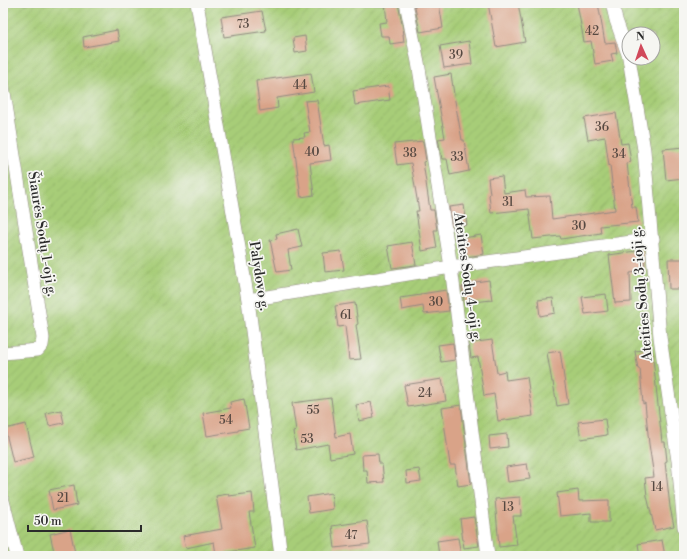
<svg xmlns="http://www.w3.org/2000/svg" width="687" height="559" font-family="'Libre Bodoni',serif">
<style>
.garden{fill:url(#garden-furrows);stroke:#697c52;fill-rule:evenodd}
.building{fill:#d9a388}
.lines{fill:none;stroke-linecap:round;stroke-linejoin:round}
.street-casing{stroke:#908980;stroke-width:14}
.street{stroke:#fff;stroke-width:13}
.labels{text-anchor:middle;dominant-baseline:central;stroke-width:3.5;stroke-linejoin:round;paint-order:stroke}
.number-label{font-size:12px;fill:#564942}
.street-label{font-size:14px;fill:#2b2b2b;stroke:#f6f6f2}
</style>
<defs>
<pattern id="garden-furrows" width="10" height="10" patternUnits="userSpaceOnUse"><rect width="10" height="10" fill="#a7cd78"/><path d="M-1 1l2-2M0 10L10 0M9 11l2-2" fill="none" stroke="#90b068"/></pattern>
</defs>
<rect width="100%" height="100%" fill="#f6f6f2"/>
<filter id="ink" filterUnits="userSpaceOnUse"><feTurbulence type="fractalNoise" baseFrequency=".025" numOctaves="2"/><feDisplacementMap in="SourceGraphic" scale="8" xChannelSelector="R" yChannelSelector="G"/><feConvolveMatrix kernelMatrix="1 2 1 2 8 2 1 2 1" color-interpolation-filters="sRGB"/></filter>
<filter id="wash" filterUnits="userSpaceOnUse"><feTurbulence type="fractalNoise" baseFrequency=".012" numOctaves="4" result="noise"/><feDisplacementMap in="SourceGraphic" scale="16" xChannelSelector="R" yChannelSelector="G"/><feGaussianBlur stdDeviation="0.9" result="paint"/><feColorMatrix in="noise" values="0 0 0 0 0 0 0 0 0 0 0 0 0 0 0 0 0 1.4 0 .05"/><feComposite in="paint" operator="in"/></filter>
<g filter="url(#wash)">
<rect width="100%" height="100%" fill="#f4e7d4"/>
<!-- garden -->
<path class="garden" d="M3,3h681v553h-681zM629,34h24v24h-24z"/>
<g id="blocks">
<!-- building -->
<path class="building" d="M385,3h13l6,31h-1l1,8 -14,2 -1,-8h-8l-2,-13 8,-1z
M414,3h25l4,25 -23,4z
M488,3h30l7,39 -29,5z
M577,3h21l7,40 10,-1 2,11 -6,1 2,7 -18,3 -4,-23 -7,1z
M262,11l4,20 -42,6 -3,-20z
M117,30l2,11 -35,6 -1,-10z
M305,36l2,15 -12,2 -2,-15z
M469,41l3,23 -28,4 -4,-22z
M311,73l3,19 -37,6 1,10 -18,3 -4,-30z
M451,74l4,27 7,39h2l5,31 -19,4 -3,-16h-5l-4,-20 7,-1 -11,-61z
M388,86l2,14 -35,5 -2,-14z
M317,100l7,46 5,-1 2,15 -21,3 4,32 -13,2 -8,-59 12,-1 -1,-4 6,-1 -5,-31z
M616,113l5,31 7,-1 3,19 -4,1 5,44h4l2,15 -38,4 1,7 -40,6 -1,-3 -27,3 -4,-30 -38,4 -2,-18 1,-1 -2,-16 14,-2 2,17 21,-3 1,7 24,-1 2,23 63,-9 -5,-45 -1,1 -4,-29 -17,3 -4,-22z
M423,141l3,20 -3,1 7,48h4l3,20h-3l3,18 -15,3 -6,-40h3l-8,-48 -14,2 -3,-21z
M684,147v31l-18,2 -3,-31z
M464,205l3,20 -14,2 -4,-20z
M298,229l4,18 -14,3 3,20 -14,2 -7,-32 7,-1 -1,-5z
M481,235l3,19 -17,3 -3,-19z
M412,242l4,23 -24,3 -4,-22z
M643,250l2,21 -15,2 1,29 -16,1 -6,-48z
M341,251l3,19 -19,2 -2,-19z
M668,259h16v30h-15z
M489,280l3,20 -28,3 -2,-16 7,-1v-3z
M446,290l3,21 -25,3 -1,-8 -21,4 -2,-12 21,-3v-1z
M606,294l2,17 -23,3 -3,-17z
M553,298l2,15 -15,3 -2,-16z
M355,303l3,21 -2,1 5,34 -12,1 -4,-34 -7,1 -3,-21z
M492,340l5,33 8,-2 1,9 21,-3 6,39 -35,5 -4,-27 -10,2 -6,-39 -7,1 -2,-15z
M453,343l2,17 -14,2 -3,-17z
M652,349l10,93h3l2,19 -2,1 5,45 4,19 -19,4 -8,-34 -2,-18 9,-1 -5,-33 -4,-41 -2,1 -3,-35h-2l-3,-18z
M560,351l8,53 -11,2 -4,-24h-1l-5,-29z
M442,379l4,22 -38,6 -4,-22z
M331,398l5,39 14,-3 3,20 -23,4 -2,-14 -32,6 -3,-18 3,-1 -4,-28z
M244,399l5,29 -11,2v1l-31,5 -4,-23 28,-5 -1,-6z
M371,402l3,16 -15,3 -3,-16z
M461,405l10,79 -13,2 -3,-21h-5l-8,-57z
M61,410l3,13 -15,3 -3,-13z
M605,419l2,16 -26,4 -3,-17z
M26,424l8,33 -21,5 -8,-33z
M507,434l1,13 -18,2 -1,-13z
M378,454l1,10h3l2,18 -16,1 -1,-13h-4l-1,-15z
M527,464l3,15 -22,3 -2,-15z
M419,469l2,12 -14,2 -1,-12z
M74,485l3,20 -24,5 -4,-20z
M578,490l1,11 30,-1v22h-18v-9l-31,3 -3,-23z
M252,493l2,19h-5l6,36 -39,6 -2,-12 -28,6 -3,-12 39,-7 -6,-33 12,-2 1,2z
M331,493l2,16 -24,4 -2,-16z
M520,497l1,19h-8l4,29 -18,2 -4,-48z
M474,517l5,29 -15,2 -4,-29z
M367,521l3,23 -35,4 -3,-22z
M70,529l5,24 -15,3h-5l-5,-22z
M458,538l3,18h-22l-2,-15z
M662,540l3,16h-25l-2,-12z"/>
</g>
</g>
<g filter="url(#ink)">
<use href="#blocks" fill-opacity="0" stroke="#908980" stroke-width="1"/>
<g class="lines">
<defs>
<path id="street" d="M197,3l51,297 33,256
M406,3l12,59 33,205 37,289
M612,3l4,17 13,37
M629,58l15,92 16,187 18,124 6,66
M3,86l40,252 -1,7 -4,5 -35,3
M248,300l203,-33 202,-28
M3,501l14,55"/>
</defs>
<!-- street casing -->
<use href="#street" class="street-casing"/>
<!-- street -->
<use href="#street" class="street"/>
</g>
</g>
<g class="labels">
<!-- number labels -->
<g class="number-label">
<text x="243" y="24">73</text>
<text x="592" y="31">42</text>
<text x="456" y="55">39</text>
<text x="300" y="85">44</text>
<text x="602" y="127">36</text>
<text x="312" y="152">40</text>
<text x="410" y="153">38</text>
<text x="619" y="154">34</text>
<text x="457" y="157">33</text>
<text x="508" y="202">31</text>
<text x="579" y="226">30</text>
<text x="436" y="302">30</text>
<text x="346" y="315">61</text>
<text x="425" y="393">24</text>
<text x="313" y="410">55</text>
<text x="226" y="420">54</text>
<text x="307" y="439">53</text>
<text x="657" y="487">14</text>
<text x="63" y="498">21</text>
<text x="508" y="507">13</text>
<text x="351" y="535">47</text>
</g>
<!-- street labels -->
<g class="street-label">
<text transform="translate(42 234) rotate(81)">Šiaurės Sodų 1-oji g.</text>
<text transform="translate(259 276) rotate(81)">Palydovo g.</text>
<text transform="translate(467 277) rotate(82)">Ateities Sodų 4-oji g.</text>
<text transform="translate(642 294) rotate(-95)">Ateities Sodų 3-ioji g.</text>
</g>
</g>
<!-- margin -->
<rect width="687" height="559" fill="none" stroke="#f6f6f2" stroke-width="16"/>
<!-- north arrow -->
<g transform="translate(641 46) rotate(357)"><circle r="19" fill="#f6f6f2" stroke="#a5a5a2"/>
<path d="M0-3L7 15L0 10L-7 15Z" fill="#d1495b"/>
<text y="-6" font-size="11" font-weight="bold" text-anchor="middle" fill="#2b2b2b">N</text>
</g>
<!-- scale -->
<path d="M28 525v6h113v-6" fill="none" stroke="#2b2b2b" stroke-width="2"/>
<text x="34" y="525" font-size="12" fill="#2b2b2b" stroke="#f6f6f2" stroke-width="3" paint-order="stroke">50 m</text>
</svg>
